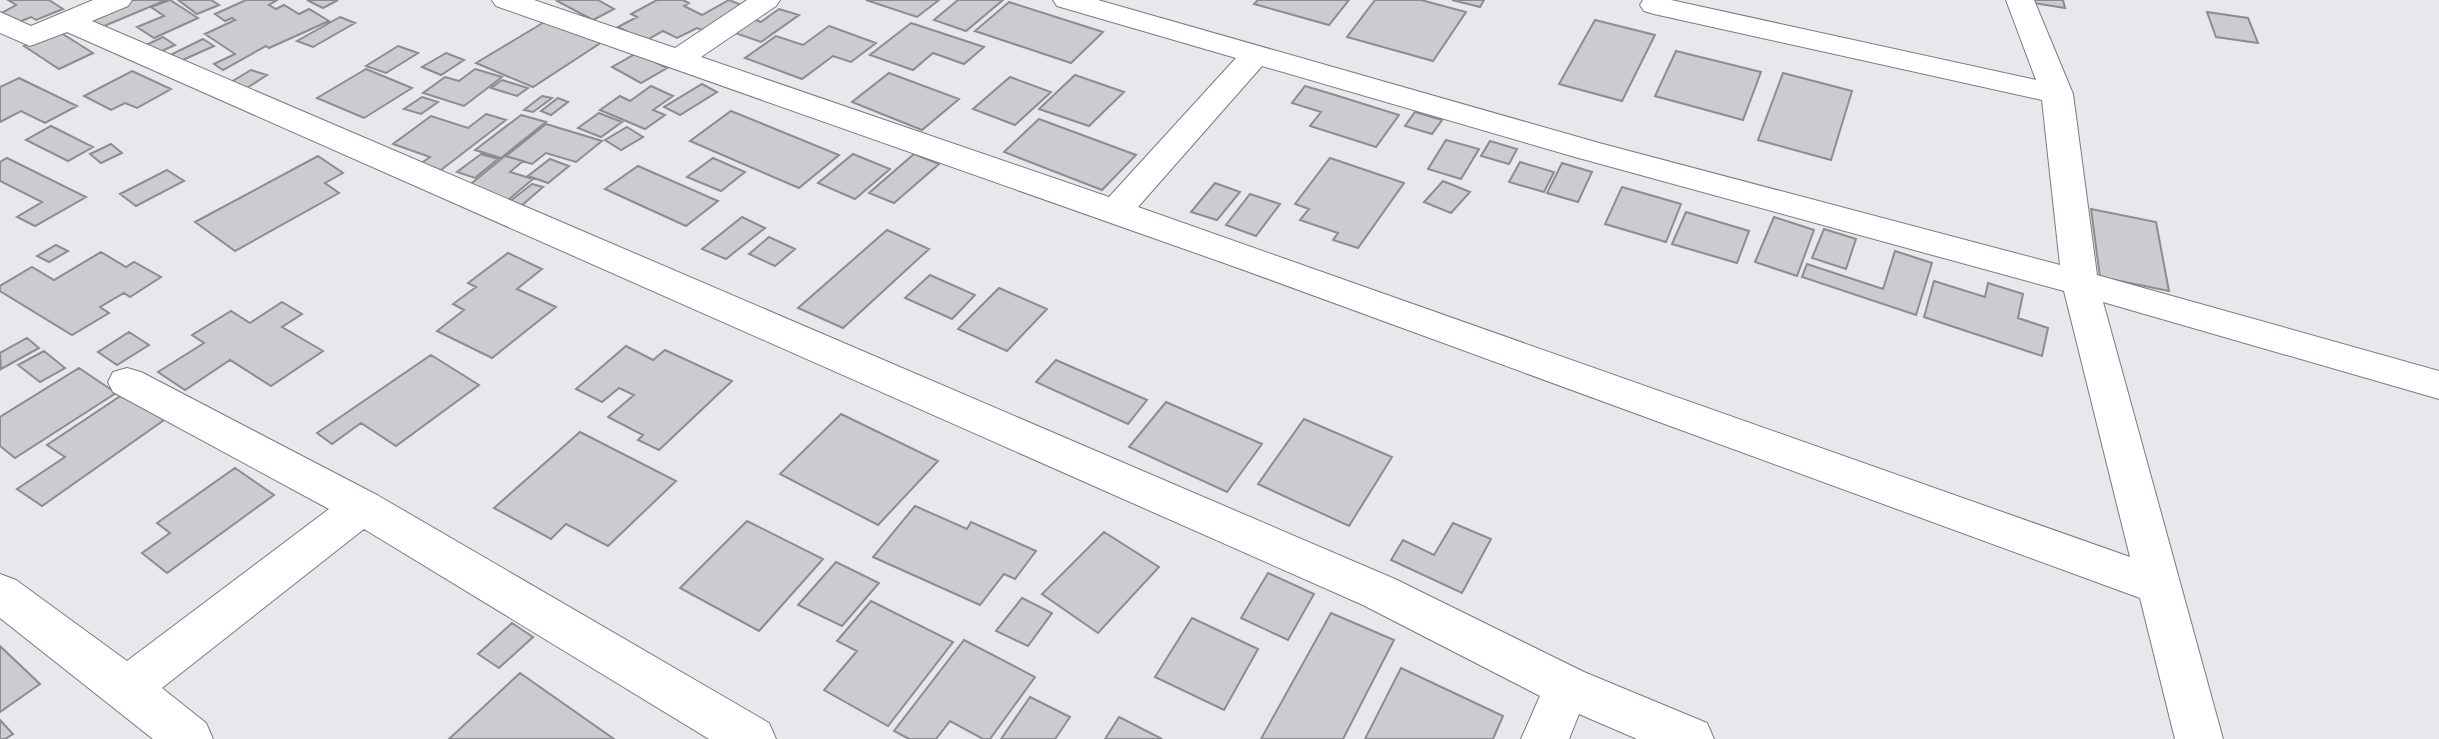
<svg xmlns="http://www.w3.org/2000/svg" width="2439" height="739" font-family="'Archivo Narrow',sans-serif">
<style>
.building{fill:#cdcad0;stroke:#8e8b91;stroke-width:2}
.lines{fill:none;stroke-linecap:round;stroke-linejoin:round}
.minor-casing{stroke:#7d7a7f;stroke-width:2}
.minor{fill:#fff;fill-rule:evenodd}
</style>
<rect width="100%" height="100%" fill="#e9e6ec"/>
<!-- building -->
<path class="building" d="M8,0h41l14,9 -27,11 -5,-3 -17,7 -14,-10 16,-9z
M133,0h33l-69,29 -12,-9z
M170,0l28,18 -44,20 -17,-11 27,-11 -13,-9z
M178,0h33l8,5 -22,9z
M246,0h31l-8,5 7,4 8,-4 15,9 10,-5 20,12 -60,27 -3,-2 -43,24 -9,-6 21,-10 -30,-20 30,-14 -3,-2 -7,3 -10,-7z
M307,0h31l-15,8z
M560,0h38l16,9 -21,11 -36,-19z
M657,0h26l6,3 -5,3 18,9 27,-15 15,6 -42,24 -5,-2 -20,10 -14,-7 -18,10 -27,-14 19,-10 -6,-3z
M866,0h73l-22,17z
M958,0h45l-37,31 -32,-11z
M1258,0h91l-20,25 -75,-21z
M1375,0h46l45,12 -33,49 -86,-24z
M1452,0h32l-4,7z
M2026,0h37l2,8 -38,-6z
M1009,2l94,30 -32,31 -96,-32z
M779,9l20,6 -38,27 -29,-10 19,-14 10,4z
M2207,12l41,6 10,25 -42,-6z
M340,17l15,6 -42,24 -16,-6z
M1595,20l60,15 -33,66 -63,-17z
M546,21l56,21 -69,45 -57,-24z
M911,23l73,24 -20,17 -31,-11 -20,17 -43,-15z
M829,26l47,17 -25,19 -18,-6 -31,23 -57,-21 31,-22 27,9z
M58,31l35,22 -34,16 -35,-23z
M163,37l12,8 -20,9 -11,-8z
M203,39l11,7 -38,17 -10,-6z
M398,46l20,7 -32,20 -20,-7z
M1676,51l85,21 -18,48 -88,-24z
M446,53l18,7 -23,15 -19,-8z
M637,53l30,15 -26,15 -29,-16z
M366,69l46,19 -48,30 -47,-20z
M475,69l27,8 -38,29 -41,-13 22,-16 14,4z
M251,70l16,5 -20,13 -16,-6z
M132,71l39,18 -34,19 -12,-5 -14,7 -27,-14z
M889,73l70,26 -37,31 -70,-28z
M1783,73l69,18 -21,69 -73,-20z
M1075,75l49,17 -35,34 -50,-17z
M1010,77l41,15 -36,33 -42,-16z
M19,78l58,28 -32,17 -24,-12 -21,11v-35z
M502,80l26,8 -11,8 -26,-8z
M702,84l15,8 -37,23 -16,-8z
M651,86l22,10 -20,14 12,5 -20,14 -45,-19 20,-14 10,5z
M1305,86l30,9 64,20 -23,32 -66,-21 11,-14 -29,-9z
M542,96l10,2 -19,14 -9,-2z
M422,97l16,5 -17,12 -17,-5z
M558,98l10,4 -17,13 -10,-4z
M731,111l108,44 -40,33 -109,-47z
M1415,112l27,8 -10,14 -27,-8z
M599,113l23,9 -21,15 -23,-9z
M486,114l20,6 -65,50 -21,-6 10,-7 -37,-13 38,-28 37,12z
M521,115l25,7 -45,36 -26,-8z
M1039,119l97,36 -34,35 -98,-38z
M546,124l56,17 -26,21 -30,-9 -14,11 -26,-8z
M51,126l42,21 -25,14 -42,-21z
M627,127l16,10 -22,13 -16,-10z
M1446,140l33,9 -18,30 -33,-10z
M1490,141l27,8 -8,15 -28,-8z
M111,144l11,9 -21,10 -11,-9z
M481,154l17,5 -23,19 -18,-6z
M853,154l37,15 -35,30 -37,-16z
M914,154l25,10 -45,39 -25,-10z
M318,156l25,17 -18,10 14,10 -104,58 -40,-29z
M505,156l18,5 -13,11 23,7 -25,21 -41,-13z
M7,158l79,39 -51,29 -18,-9 25,-15 -42,-21v-19z
M713,158l32,14 -24,19 -34,-14z
M1330,158l74,25 -46,65 -25,-8 5,-7 -38,-13 9,-11 -14,-5z
M550,159l19,7 -21,17 -20,-7z
M1520,162l34,10 -10,20 -35,-10z
M1562,163l30,9 -14,30 -31,-9z
M638,166l80,35 -32,25 -81,-37z
M167,170l17,11 -48,25 -16,-12z
M1443,181l27,11 -19,21 -27,-11z
M1215,183l25,9 -23,28 -26,-8z
M532,184l11,3 -22,19 -12,-4z
M1622,187l59,17 -15,38 -61,-18z
M1250,194l30,10 -24,32 -30,-11z
M2091,209l65,13 13,69 -69,-14z
M1686,212l63,19 -12,32 -65,-19z
M742,217l23,11 -39,31 -24,-10z
M1774,217l40,13 -17,46 -42,-14z
M1824,229l32,10 -10,30 -34,-11z
M887,230l42,19 -86,79 -45,-20z
M769,237l26,12 -20,17 -26,-12z
M56,245l12,6 -19,11 -12,-6z
M1895,251l37,12 -16,52 -114,-38 5,-13 76,25z
M101,252l25,15 8,-5 27,15 -31,20 -6,-4 -24,14 9,6 -37,22 -72,-44v-5l32,-19 22,13z
M508,253l34,16 -25,20 39,18 -64,51 -55,-27 27,-21 -11,-6 23,-17 -8,-4z
M930,275l45,20 -23,24 -47,-21z
M1934,281l51,16 3,-14 35,11 -5,24 30,10 -6,28 -118,-39z
M999,288l48,21 -40,42 -49,-22z
M282,302l20,12 -20,13 41,24 -52,35 -41,-26 -45,30 -27,-18 46,-29 -12,-8 39,-24 19,12z
M129,332l20,13 -32,20 -19,-13z
M27,338l12,10 -38,21 -1,-16z
M626,346l27,14 12,-10 67,31 -73,69 -21,-10 5,-5 -35,-18 26,-22 -15,-7 -17,14 -26,-13z
M44,351l21,17 -25,14 -22,-17z
M431,355l48,30 -83,61 -35,-23 -29,21 -15,-11z
M1056,360l91,40 -19,24 -92,-42z
M79,368l37,25 -101,65 -15,-12v-29z
M122,395l42,25 -122,86 -25,-17 48,-32 -18,-12z
M1166,402l96,42 -35,48 -98,-45z
M841,414l97,47 -60,64 -98,-51z
M1304,419l88,38 -43,69 -91,-42z
M580,432l96,49 -68,65 -42,-22 -15,15 -57,-31z
M235,468l39,27 -107,78 -25,-20 28,-20 -13,-10z
M915,506l52,23 4,-7 65,29 -21,28 -11,-5 -24,31 -107,-48z
M747,521l76,38 -64,72 -79,-43z
M1453,523l38,16 -29,54 -71,-33 12,-20 31,15z
M1104,532l55,35 -61,66 -56,-39z
M836,562l43,21 -37,43 -44,-21z
M1268,573l46,21 -26,46 -47,-22z
M1022,598l30,15 -24,33 -32,-15z
M871,601l82,41 -65,84 -64,-36 33,-39 -20,-10z
M1331,613l63,27 -51,99h-82z
M1192,618l66,31 -34,61 -69,-33z
M512,623l21,14 -34,31 -21,-14z
M964,640l71,37 -45,62h-7l-33,-18 -14,18h-27l-15,-8z
M0,646l40,38 -40,28z
M1401,668l102,48 -10,23h-128z
M520,673l94,66h-165z
M1030,697l40,20 -15,22h-54z
M1119,717l43,22h-57z
M0,720l13,14 -8,5h-5z"/>
<g class="lines">
<defs>
<path id="minor" d="M93,0h39l-4,6 -36,15 1303,558 189,93 123,51 7,16h-77l-58,-25 -10,25h-48l19,-43 -177,-91 -1296,-573 -37,14 -30,-13v-21l31,14z
M492,0h42l141,48 72,-48h33l-4,6 -75,51 408,140 127,-139 -179,-52 -4,-6h45l501,143 461,122 -18,-165 -388,-86 -10,-3 -4,-6 3,-5h28l365,80 -30,-80h28l39,94 24,181 342,96v28l-336,-97 120,437h-48l-35,-141 -899,-329 -745,-263zM1262,66l313,91 489,134 66,266 -992,-350z
M127,368l14,4 236,123 392,228 7,16h-67l-345,-210 -202,159 44,35 7,16h-60l-153,-121v-44l16,6 111,81 202,-152 -216,-117 -5,-10 5,-10z"/>
</defs>
<!-- minor casing -->
<use href="#minor" class="minor-casing"/>
<!-- minor -->
<use href="#minor" class="minor"/>
</g>
</svg>
